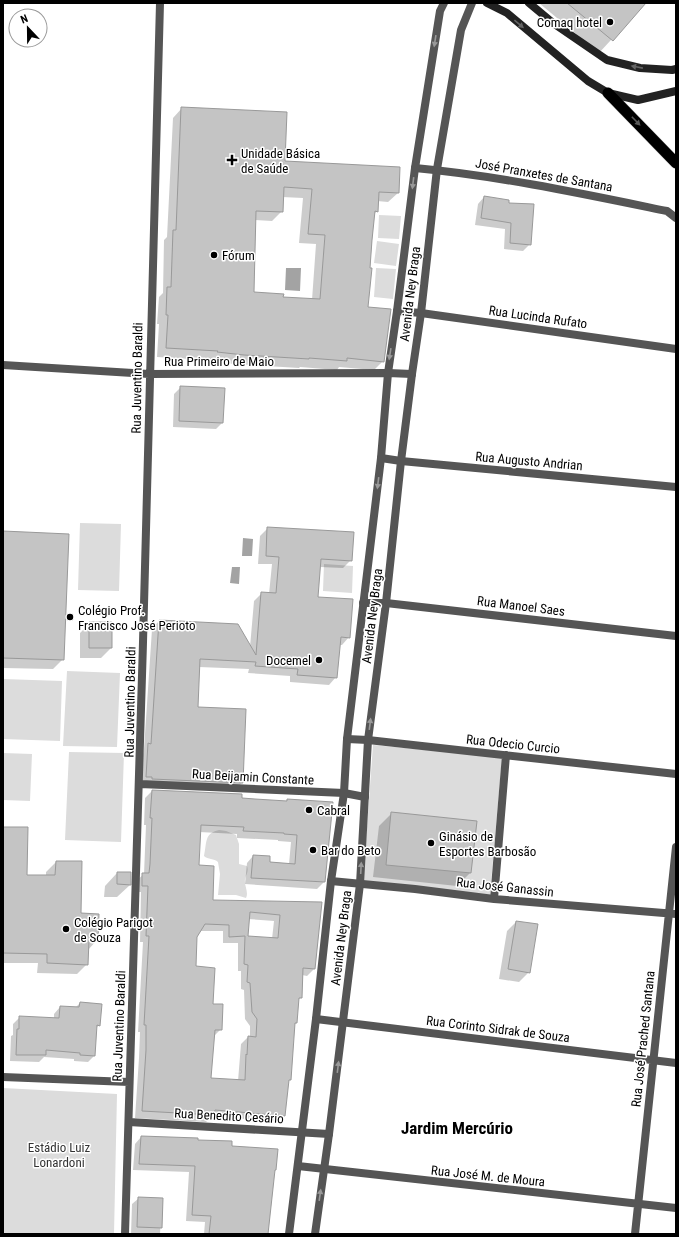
<svg xmlns="http://www.w3.org/2000/svg" width="679" height="1237" font-family="'Roboto Condensed',sans-serif">
<style>
.green{fill:#dcdcdc}
.water{fill:#a3a3a3}
.shadow{fill:#0003;fill-rule:evenodd}
.building{fill:#c4c4c4;stroke:#999;fill-rule:evenodd}
.lines{fill:none;stroke-linecap:round;stroke-linejoin:round}
.trunk-casing{stroke:#dbdbdb;stroke-width:12}
.minor{stroke:#555;stroke-width:8}
.tertiary{stroke:#555;stroke-width:8}
.secondary{stroke:#222;stroke-width:8}
.trunk{stroke:#000;stroke-width:11}
.oneway{fill:#646464}
.oneway2{fill:#999}
.oneway3{fill:#595959}
.poi-dot{fill:#000;stroke:#fff;stroke-width:1.5}
.labels{text-anchor:middle;dominant-baseline:central;stroke-width:3;stroke-linejoin:round;paint-order:stroke}
.poi-label{font-size:13px;fill:#000;stroke:#fff;text-anchor:start}
.street-label{font-size:13px;fill:#000;stroke:#fff}
.park-label{font-size:13px;fill:#333;stroke:#fff}
.district-label{font-size:17px;font-weight:bold;fill:#000;stroke:#fff}
</style>
<rect width="100%" height="100%" fill="#fff"/>
<!-- green -->
<path class="green" d="M379,215l22,1 -2,23 -21,-1z
M377,241l22,3 -3,22 -22,-3z
M376,268l20,1 -3,30 -19,-2z
M80,523l41,1 -2,67 -41,-1z
M324,564l29,2 -1,27 -29,-2z
M67,671l53,2 -3,74 -54,-1z
M3,679l59,2 -2,60 -57,-2z
M373,745l129,12 -12,138 -127,-13z
M69,752l55,1 -3,89 -56,-2z
M3,753l29,1 -2,47 -27,-1z
M219,830l7,1 10,4 3,9v20l8,2c2,6 -1,8 -2,13 -1,7 4,13 1,19l-10,-3h-18l2,-21 -2,-12c-4,-4 -10,-2 -14,-6 3,-13 0,-23 15,-26z
M3,1088l114,6 -3,140h-111z"/>
<!-- water -->
<path class="water" d="M286,268h15l-1,23 -15,-1z
M243,538l10,1 -1,17h-10z
M232,567h8l-1,17 -9,-1z"/>
<!-- shadow -->
<path class="shadow" d="M539,3h106l-46,50z
M182,108l102,54 114,31 -10,9 -11,-1v10l-3,3 -7,94 16,53 -9,9 -35,-3 -2,3 -37,-3 -1,1 -65,-4 -25,-3v-1l-52,-3 2,-33h-2l2,-27 4,-4 1,-53 3,-3 6,-119zM282,197l21,1 -4,45 17,1 -4,56 -30,-2 -29,-5 2,-73 17,1 10,-10z
M484,197l24,7 22,40 -7,7 -19,-2 1,-20 -30,-4 3,-21z
M181,387l41,36 -6,6 -43,-2 1,-33z
M268,528l83,32 -8,8 -23,-1 -3,31 32,39 -7,8h-3l-3,32 -7,8 -39,-3v-6l-42,-3 1,-4 -50,-2 -2,41 45,75 -8,7 -96,-6 6,-35 8,-120 7,-8 91,26 4,-46 8,-8 7,1 3,-30h-14l2,-28z
M3,532l60,127 -10,10 -50,-1z
M90,623l21,25 -10,10h-21v-25z
M152,791l89,8 44,3 2,-2 45,3 -8,79 -7,7 -72,-5 2,-21 6,-7 16,6 20,2 2,-22 -13,-1v-1l-41,-2v-4l-38,-2 -1,34 14,35 109,2 -7,66 -7,7 -5,-1 -1,22 -4,4 -1,22 -2,2 -4,54 -2,2 -4,34 -7,7 -65,-6 -6,6 -71,-4 4,-60 1,-26h-2l5,-90h-3l1,-50h-6l1,-11 8,-7 2,-49h-2l1,-27zM248,919l26,2 -2,18 -25,-2zM200,931h23v12h15v28h3v18l3,1 1,29 5,7v12l-2,-1 -7,7 -3,37 -28,-2 4,-43 7,-7 -9,-24 -17,-38 1,-30z
M392,813l78,60 -13,13 -84,-9 6,-51z
M3,828l23,48h20v-4l10,-10 24,52 17,26 -9,10 -1,14 -10,10 -40,-1 1,-10h-35z
M117,873l13,12 -13,12h-13l1,-11z
M516,922l13,50 -10,10 -20,-3 8,-48z
M80,1003l19,22 -3,3 -2,28 -6,6 -14,-1v-2l-30,-2 -5,5 -29,-1 1,-25 2,-1v-11l7,-7 34,2v-5l6,-7 15,1z
M141,1137l56,4 34,6 43,24 -7,63h-63l1,-12 -19,-1 3,-49 -56,-2 2,-26z
M139,1198l23,1 -2,35h-29l1,-30z"/>
<!-- building -->
<path class="building" d="M567,3h79l-33,38z
M181,107l106,5 -2,49 115,6 -1,26 -20,-1 -1,20 -3,-1 -3,29 -2,28h2l-4,39 23,2 -7,53 -37,-4v3l-38,-3v1l-65,-4 -27,-3 1,-1 -52,-3 2,-33h-2l1,-28h4l2,-57h3zM284,187l28,2 -4,45 17,1 -5,64 -37,-2 1,-3 -30,-2 2,-81 27,1z
M484,196l25,4v3l25,1 -3,41 -21,-2 1,-20 -30,-5z
M180,386l45,2 -2,35 -44,-2z
M267,527l87,5 -2,29 -31,-2 -3,38 35,2 -3,39 -9,-1 -4,41 -40,-3 1,-6 -43,-3 1,-4 -56,-3 -2,48 48,2 -3,74 -91,-4v-2h-6l2,-34 3,1 8,-124 79,4 18,31 5,-63 15,1 3,-36 -13,-1z
M3,531l66,3 -5,126 -61,-2z
M89,622h23v26h-23z
M152,790l90,4v4l13,1 32,2v-2l46,3 -8,80 -74,-4 2,-23 17,1v6l25,2 2,-29 -13,-1v-1l-41,-2 1,-4 -43,-2 -2,40 15,1 -1,34 109,2 -7,67 -12,-1 -1,30h-3l-2,25h-2l-4,57h-2l-4,36 -70,-6 -1,5 -72,-4 4,-61v-25h-2l5,-89h-3l2,-50h-6v-13h7l1,-9 2,-46h-2zM250,912l30,3 -2,23 -30,-2zM205,924l24,1v12l16,-1 -1,28 4,1 -1,17 3,1 2,29 5,7 -1,18 -8,-1 -1,19 -1,-1 -1,26 -34,-2 4,-48h7l1,-26h-10l2,-36 -19,-2 1,-29z
M391,812l86,9 -6,52 -85,-8z
M3,827h25l-1,48h28l1,-14h26l-1,52 18,1 -1,27 -9,-1 -1,25 -41,-2v-9l-44,-1z
M117,872h14v13l-14,-1z
M516,921l22,3 -8,49 -22,-4z
M80,1002l22,2 -2,22 -3,-1 -2,31 -15,-1v-2l-34,-3v5h-30l1,-26h2v-13l40,2 1,-12 19,1z
M141,1136l57,2v2l34,1v5l46,3 -2,21h-1l-7,64h-59l2,-18 -19,-1 3,-49 -56,-2z
M138,1197l25,1 -1,30 -25,-1z"/>
<g class="lines">
<defs>
<path id="trunk" d="M608,93l68,70"/>
</defs>
<!-- trunk casing -->
<use href="#trunk" class="trunk-casing"/>
<!-- minor -->
<path class="minor" d="M415,168c85,8 169,26 252,43l9,7
M397,311l24,2 255,36
M3,365l146,9 239,-1 24,1
M381,458l20,3 275,26
M363,603h23l290,33
M347,739l21,1 308,34
M140,784l204,9 21,4
M331,881l84,8 79,10 182,15
M494,899l12,-144
M316,1019l360,44
M3,1077l126,5
M129,1122l200,12
M298,1166l378,42
M125,1234c15,-410 23,-821 35,-1231
M635,1234l41,-387"/>
<!-- tertiary -->
<path class="tertiary" d="M289,1234l27,-215 15,-138 13,-88 3,-54 34,-281 7,-85 9,-62 18,-143 25,-157 4,-8
M315,1234l14,-100 31,-250 8,-144 18,-137 15,-142 11,-87 9,-61 16,-144 24,-139 11,-27"/>
<!-- secondary -->
<path class="secondary" d="M487,3l20,10 81,68 20,12 30,7 38,-9
M529,3l24,20 54,37 33,8 32,2 4,-1"/>
<!-- trunk -->
<use href="#trunk" class="trunk"/>
</g>
<!-- one-way arrows -->
<defs><path id="oneway-solid" d="M-6-.8H1V-3.2L6.5 0L1 3.2V.8H-6Z"/></defs>
<g class="oneway">
<use href="#oneway-solid" transform="translate(519 24) rotate(40)"/>
<use href="#oneway-solid" transform="translate(637 67) rotate(-169)"/>
</g>
<g class="oneway2">
<use href="#oneway-solid" transform="translate(435 41) rotate(99)"/>
<use href="#oneway-solid" transform="translate(413 183) rotate(97)"/>
<use href="#oneway-solid" transform="translate(390 354) rotate(99)"/>
<use href="#oneway-solid" transform="translate(378 483) rotate(97)"/>
<use href="#oneway-solid" transform="translate(370 724) rotate(-83)"/>
<use href="#oneway-solid" transform="translate(361 868) rotate(-87)"/>
<use href="#oneway-solid" transform="translate(338 1067) rotate(-83)"/>
<use href="#oneway-solid" transform="translate(320 1195) rotate(-82)"/>
</g>
<use class="oneway3" href="#oneway-solid" transform="translate(636 121) rotate(46)"/>
<!-- markers -->
<g class="poi-dot">
<circle cx="610" cy="22" r="4"/>
<path d="M230 154h4v4h4v4h-4v4h-4v-4h-4v-4h4z"/>
<circle cx="214" cy="255" r="4"/>
<circle cx="70" cy="617" r="4"/>
<circle cx="319" cy="660" r="4"/>
<circle cx="309" cy="810" r="4"/>
<circle cx="431" cy="843" r="4"/>
<circle cx="313" cy="850" r="4"/>
<circle cx="66" cy="929" r="4"/>
</g>
<g class="labels">
<!-- poi labels -->
<g class="poi-label">
<text x="602" y="22" text-anchor="end">Comaq hotel</text>
<text x="241" y="153">Unidade Básica<tspan x="241" dy="15">de Saúde</tspan></text>
<text x="222" y="255">Fórum</text>
<text x="78" y="610">Colégio Prof.<tspan x="78" dy="15">Francisco José Perioto</tspan></text>
<text x="311" y="660" text-anchor="end">Docemel</text>
<text x="317" y="810">Cabral</text>
<text x="439" y="836">Ginásio de<tspan x="439" dy="15">Esportes Barbosão</tspan></text>
<text x="321" y="850">Bar do Beto</text>
<text x="74" y="922">Colégio Parigot<tspan x="74" dy="15">de Souza</tspan></text>
</g>
<!-- street labels -->
<g class="street-label">
<text transform="translate(544 175) rotate(10)">José Pranxetes de Santana</text>
<text transform="translate(410 294) rotate(-83)">Avenida Ney Braga</text>
<text transform="translate(538 317) rotate(8)">Rua Lucinda Rufato</text>
<text x="219" y="361">Rua Primeiro de Maio</text>
<text transform="translate(137 378) rotate(-89)">Rua Juventino Baraldi</text>
<text transform="translate(529 461) rotate(5)">Rua Augusto Andrian</text>
<text transform="translate(521 606) rotate(7)">Rua Manoel Saes</text>
<text transform="translate(372 616) rotate(-83)">Avenida Ney Braga</text>
<text transform="translate(130 702) rotate(-89)">Rua Juventino Baraldi</text>
<text transform="translate(513 744) rotate(6)">Rua Odecio Curcio</text>
<text transform="translate(253 777) rotate(3)">Rua Beijamin Constante</text>
<text transform="translate(505 887) rotate(6)">Rua José Ganassin</text>
<text transform="translate(341 938) rotate(-83)">Avenida Ney Braga</text>
<text transform="translate(119 1026) rotate(-88)">Rua Juventino Baraldi</text>
<text transform="translate(498 1029) rotate(7)">Rua Corinto Sidrak de Souza</text>
<text transform="translate(643 1039) rotate(-84)">Rua José Prached Santana</text>
<text transform="translate(229 1116) rotate(3)">Rua Benedito Cesário</text>
<text transform="translate(488 1176) rotate(6)">Rua José M. de Moura</text>
</g>
<!-- park labels -->
<g class="park-label">
<text x="59" y="1147">Estádio Luiz<tspan x="59" dy="15">Lonardoni</tspan></text>
</g>
<!-- district labels -->
<g class="district-label">
<text x="457" y="1128">Jardim Mercúrio</text>
</g>
</g>
<!-- border -->
<rect width="679" height="1237" fill="none" stroke="#000000" stroke-width="8"/>
<!-- north arrow -->
<g transform="translate(28 28) rotate(338)"><circle r="19" fill="#ffffff" stroke="#999999"/>
<path d="M0-3L7 15L0 10L-7 15Z" fill="#000000"/>
<text y="-6" font-size="11" font-weight="bold" text-anchor="middle" fill="#000000">N</text>
</g>
</svg>
